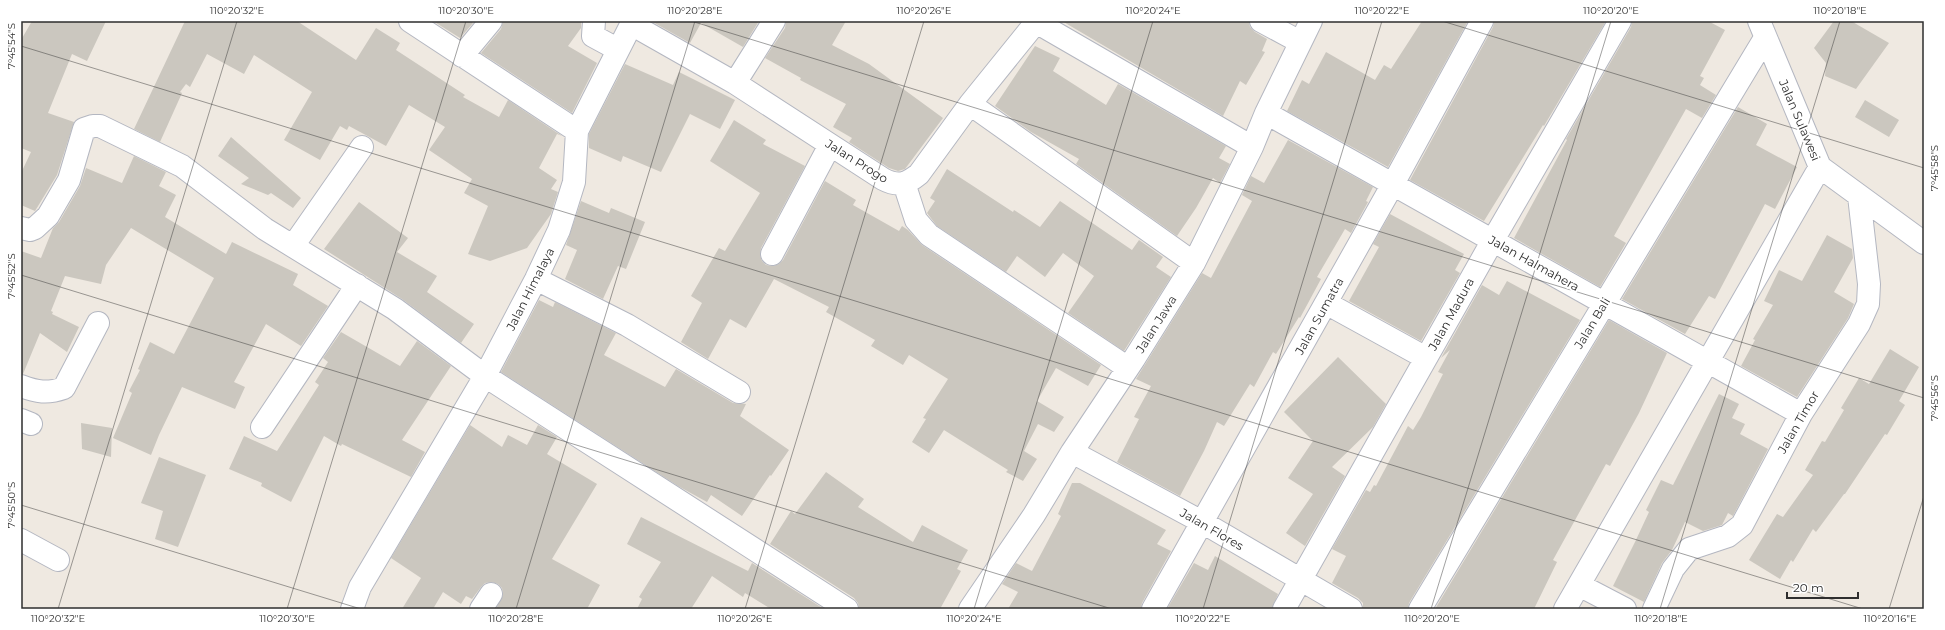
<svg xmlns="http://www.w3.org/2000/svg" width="1945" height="630" font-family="Montserrat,sans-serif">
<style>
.building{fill:#cbc7bf}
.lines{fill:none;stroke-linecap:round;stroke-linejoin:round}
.minor-casing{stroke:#b4b7c1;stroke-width:24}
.minor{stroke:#fff;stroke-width:22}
.ticks{fill:none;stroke:#2e2e2e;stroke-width:1;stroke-opacity:0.45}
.labels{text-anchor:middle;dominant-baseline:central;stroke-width:4;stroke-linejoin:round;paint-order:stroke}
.street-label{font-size:12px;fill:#2e2e2e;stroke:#fff}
.neatline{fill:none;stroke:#2e2e2e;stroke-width:1.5}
.ticks-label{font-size:10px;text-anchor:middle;fill:#2e2e2e}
</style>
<rect width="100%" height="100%" fill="#efe9e1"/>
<!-- building -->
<path class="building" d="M32,21h74l-19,40 -15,-7 -24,59 26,9 -17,53 -22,36 -14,-6v-32l10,-21 -10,-4v-108z
M185,21h112l59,39 20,-32 24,15 -4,7 69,45 -2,2 36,20 9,-17 54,36 -5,-2 -18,34 18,12 -6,9 7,3 -7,22 -24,34 -37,13 -22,-7 20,-48 -24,-13 8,-14 -43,-29 16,-23 -36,-22 -23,41 -37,-20 -2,4 -7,-4 -20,34 -36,-20 28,-48 -58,-37 -10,19 -37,-20 -17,33 -4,-3 -6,8 2,1 -22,49 -26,-13z
M433,21h38l2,2 -13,15z
M503,21h78v7l-13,18 29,17 -25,50 -91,-60 20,-24z
M651,21h108l-16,26 -42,-24 -11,20z
M786,21h60l-14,24 37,19 74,54 -38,51 -7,2 -9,-3 -40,-26 3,-4 -19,-11 13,-23 -46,-24 1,-2 -36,-20 20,-30z
M1062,21h187l1,6 5,5 12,7 -5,12 3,1 -19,33 -6,-4 -17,35z
M1422,21h46l-80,146 -101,-56 15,-31 7,4 17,-32 49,28 9,-15 7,4z
M1494,21h112l-62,105 -1,-1 -59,96 -74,-41 83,-153z
M1632,21h76l17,9 -25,46 4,2 -4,7 16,10 -14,23 -16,-9 -72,127 12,7 -26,44 -86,-49 53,-98 -1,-1 65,-112z
M1834,21h17l38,22 -33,46 -31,-13 1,-13 -12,-15z
M1035,46l25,12 -7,13 53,34 12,-21 108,62 -7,12 11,6 -10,19 -7,-5 -17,30 -19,28 -101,-72 3,-5 -48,-27 -36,-26z
M625,64l48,21 6,-13 56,28 -15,29 -30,-15 -29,58 -38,-16 -2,6 -32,-14v-14z
M1865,100l34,20 -10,17 -34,-20z
M1738,107l29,17 -11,21 41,22 -22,42 -10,-5 -50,95 -6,-3 -24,38 -63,-35z
M734,120l32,20 -3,4 42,22 -44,82 -1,7 2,6 4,4 7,1 6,-2 4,-4 42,-79 31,19 -3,5 46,26 3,-5 6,4 14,15 179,120 -13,21 -32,-18 -19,33 27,16 -10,15 -16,-8 -14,27 13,8 -14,22 -17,-9 2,-2 -64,-40 -15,23 -17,-11 14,-23 -3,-1 25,-39 -39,-24 -6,10 -32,-19 4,-6 -49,-28 3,-5 -55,-28 -28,49 -16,-9 -22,40 -27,-17 21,-39 -11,-7 28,-48 6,3 35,-58 -50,-32z
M231,137l70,61 -8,10 -22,-15 -3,2 -27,-11 8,-6 -31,-22z
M1288,140l85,47 -7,14 2,1 -17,31 -6,-4 -28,48 4,2 -21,39 -1,-1 -23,37 -3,-2 -19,35 -4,-3 -26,42 -7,-4 -13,29 -24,45 -63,-34 22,-43 -5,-2 17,-31 -15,-7 66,-106 9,5 41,-77 -10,-6 9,-19 13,7z
M134,156l32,16 -7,14 17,9 -11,22 61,37 6,-12 66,32 -5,11 35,21 -27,40 -35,-22 -32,58 11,5 -10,22 -53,-22 -23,48 -8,20 -38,-17 19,-45 -3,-2 11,-21 -2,-1 12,-27 24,12 40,-76 -83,-50 -25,37 -5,19 -36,-8 -14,35 2,1 -1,2 27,13 -12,25 -27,-19 -17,41h-2v-123l20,7 12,-30 6,-6 21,-36 6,-18 36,15z
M947,169l66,43 1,-2 26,17 20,-26 72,49 7,-10 24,17 -7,10 15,10 -47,74 -56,-38 26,-37 -31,-23 -18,24 -28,-21 -11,16 -69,-46 -10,-13 8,-12 -5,-3z
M581,201l28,12 2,-5 34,14 -19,47 -8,-3 -15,33 -38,-20 12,-29 -11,-5z
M359,202l49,36 -11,14 40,24 -10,16 47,32 -13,19 -59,-44 -78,-50z
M1390,214l74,40 -9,16 5,3 -39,68 -72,-40 30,-54 -6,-3z
M1827,235l25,14 1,9 -19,34 20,12 -6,14 -51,79 -56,-31 14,-26 -2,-1 20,-34 -9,-4 15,-31 23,11z
M1507,281l73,39 -171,283 -1,6h-45v-6l-5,-5 -26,-15 14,-27 -14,-7 34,-59 4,2 4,-7 2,1 32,-60 5,4 8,-13 22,-43 -5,-2 12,-22 -9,8 41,-73 17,10z
M539,300l14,7 2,-5 61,31 -12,22 61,32 11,-18 57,34 13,1 -6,12 49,34 -18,26 -1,-1 -28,41 -31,-21 -4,7 -29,-16 -177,-114z
M1609,320l58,33 -28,60 -29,53 -4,-2 -53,96 4,2 -23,47h-99z
M341,332l59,34 17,-25 34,25 -49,74 23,12 -14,25 -69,-33 -1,2 -17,-10 -33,66 -30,-16 1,-3 -33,-14 15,-33 33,15 42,-66 -4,-3 13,-20 -5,-4z
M1890,349l29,18 -20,34 6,4 -18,30 -2,-1 -40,60h-1l-28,38 -3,-3 -20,33 -2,-2 -11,19 -31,-19 28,-46 6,3 30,-42 -8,-5 17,-29 3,1 19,-32 -3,-2 18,-30 10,6z
M1338,357l48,47 -13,23 -41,40 13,9 -40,70 -19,-13 27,-39 -25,-16 25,-37 -29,-29z
M1719,394l20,10 -7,14 13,6 -5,10 28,15 -35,67 -5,-3 -6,12 -19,6 -18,-9 -13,28 -10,13 -18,39 -31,-16 22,-44 14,-30 -3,-2 15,-30 12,5z
M81,423l31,5 -1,29 -29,-8z
M470,425l32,22 6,-12 19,10 11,-20 19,12 -10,17 50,30 -45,75 48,26 -13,24h-91l7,-15 -1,-6 -4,-4 -7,-2 -6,1 -4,4 -9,12 -6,-3 -5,8 -18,-12 -10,17h-31l19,-31 -30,-20z
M159,457l47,18 -28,72 -23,-8 8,-28 -22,-8z
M826,472l38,27 -6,8 55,35 9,-17 46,25 -11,19 4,2 -21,38h-81l-1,-6 -4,-5 -84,-54 21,-33 4,3z
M1072,483h8l86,47 -9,14 14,7 -29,52 -1,6h-133l10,-17 -16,-8 14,-21 16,8 29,-55 -3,-2z
M641,517l107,54 4,-8 72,46h-53l-26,-16 -2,4 -31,-21 -21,33h-54l5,-10 -3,-2 22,-35 -34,-18z
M1215,556l63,38 -6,15h-105l27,-46 14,7z"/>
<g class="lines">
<defs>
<path id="minor" d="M594,21l-1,15 24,13
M1261,21l39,21
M1759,21l61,146 104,76
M1036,22l216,125
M631,24l104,59 148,96c15,8 24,5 36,-5l51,-70 67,-83
M462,56l29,-35
M735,83l39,-62
M970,104l224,159
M1266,113l535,301
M577,131l56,-110
M904,183l12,37 13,15 199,133
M21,228l9,2 5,-2 13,-12 21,-36 15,-51 9,-3h7l82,40 83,63 130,80 90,67 362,233
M293,246l69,-99
M772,254l58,-109
M536,279l91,46 112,67
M1326,303l100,55
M21,386c16,6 26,8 43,2l34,-65
M21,420l10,4
M262,427l95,-142
M1072,452l130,70 149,87
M21,540l37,20
M1579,585l46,24
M352,609l8,-22 125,-211 51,-97 23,-49 15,-48 3,-51 -167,-110
M481,609l10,-15
M970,609l64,-94 38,-63 62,-93 60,-96 58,-116 14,-34 45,-92
M1153,609l240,-425 89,-163
M1284,609l209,-369 127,-219
M1420,609l345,-571
M1565,609l255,-442
M1654,609l19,-40 16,-20 39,-13 14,-11 59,-111 58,-90 9,-20 1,-20 -10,-88"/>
</defs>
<!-- minor casing -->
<use href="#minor" class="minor-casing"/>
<!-- minor -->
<use href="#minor" class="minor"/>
</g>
<!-- ticks -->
<path class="ticks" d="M691,21l1233,377M1442,21l482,147M21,46l1842,563M21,275l1091,334M21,505l340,104M58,609l179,-588M287,609l179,-588M516,609l179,-588M745,609l179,-588M974,609l179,-588M1203,609l179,-588M1431,609l180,-588M1660,609l180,-588M1889,609l35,-113"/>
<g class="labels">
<!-- street labels -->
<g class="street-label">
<text transform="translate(1800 120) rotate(67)">Jalan Sulawesi</text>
<text transform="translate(857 161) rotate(32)">Jalan Progo</text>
<text transform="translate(1534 263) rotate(29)">Jalan Halmahera</text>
<text transform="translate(530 289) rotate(-63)">Jalan Himalaya</text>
<text transform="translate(1451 314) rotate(-61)">Jalan Madura</text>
<text transform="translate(1319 316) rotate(-61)">Jalan Sumatra</text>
<text transform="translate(1592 323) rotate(-59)">Jalan Bali</text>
<text transform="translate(1156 324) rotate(-58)">Jalan Jawa</text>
<text transform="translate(1798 422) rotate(-60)">Jalan Timor</text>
<text transform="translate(1212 529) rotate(30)">Jalan Flores</text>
</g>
</g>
<!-- border -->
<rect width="1945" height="630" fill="none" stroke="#ffffff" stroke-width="44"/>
<!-- scale -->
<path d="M1787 592v6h71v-6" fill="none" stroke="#2e2e2e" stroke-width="2"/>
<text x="1793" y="592" font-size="12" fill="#2e2e2e" stroke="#ffffff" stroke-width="3" paint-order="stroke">20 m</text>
<rect x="22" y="22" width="1901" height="586" class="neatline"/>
<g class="ticks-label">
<text x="237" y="14">110°20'32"E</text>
<text x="466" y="14">110°20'30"E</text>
<text x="695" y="14">110°20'28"E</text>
<text x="924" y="14">110°20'26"E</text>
<text x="1153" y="14">110°20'24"E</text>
<text x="1382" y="14">110°20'22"E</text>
<text x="1611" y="14">110°20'20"E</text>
<text x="1840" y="14">110°20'18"E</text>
<text transform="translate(11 46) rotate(-90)" y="4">7°45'54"S</text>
<text transform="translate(1934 168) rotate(-90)" y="4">7°45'58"S</text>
<text transform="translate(11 276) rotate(-90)" y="4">7°45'52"S</text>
<text transform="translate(1934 398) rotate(-90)" y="4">7°45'56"S</text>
<text transform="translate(11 505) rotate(-90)" y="4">7°45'50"S</text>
<text x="58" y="622">110°20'32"E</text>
<text x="287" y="622">110°20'30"E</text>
<text x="516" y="622">110°20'28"E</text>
<text x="745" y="622">110°20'26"E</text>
<text x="974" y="622">110°20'24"E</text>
<text x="1203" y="622">110°20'22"E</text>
<text x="1432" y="622">110°20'20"E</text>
<text x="1661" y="622">110°20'18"E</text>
<text x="1890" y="622">110°20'16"E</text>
</g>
</svg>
